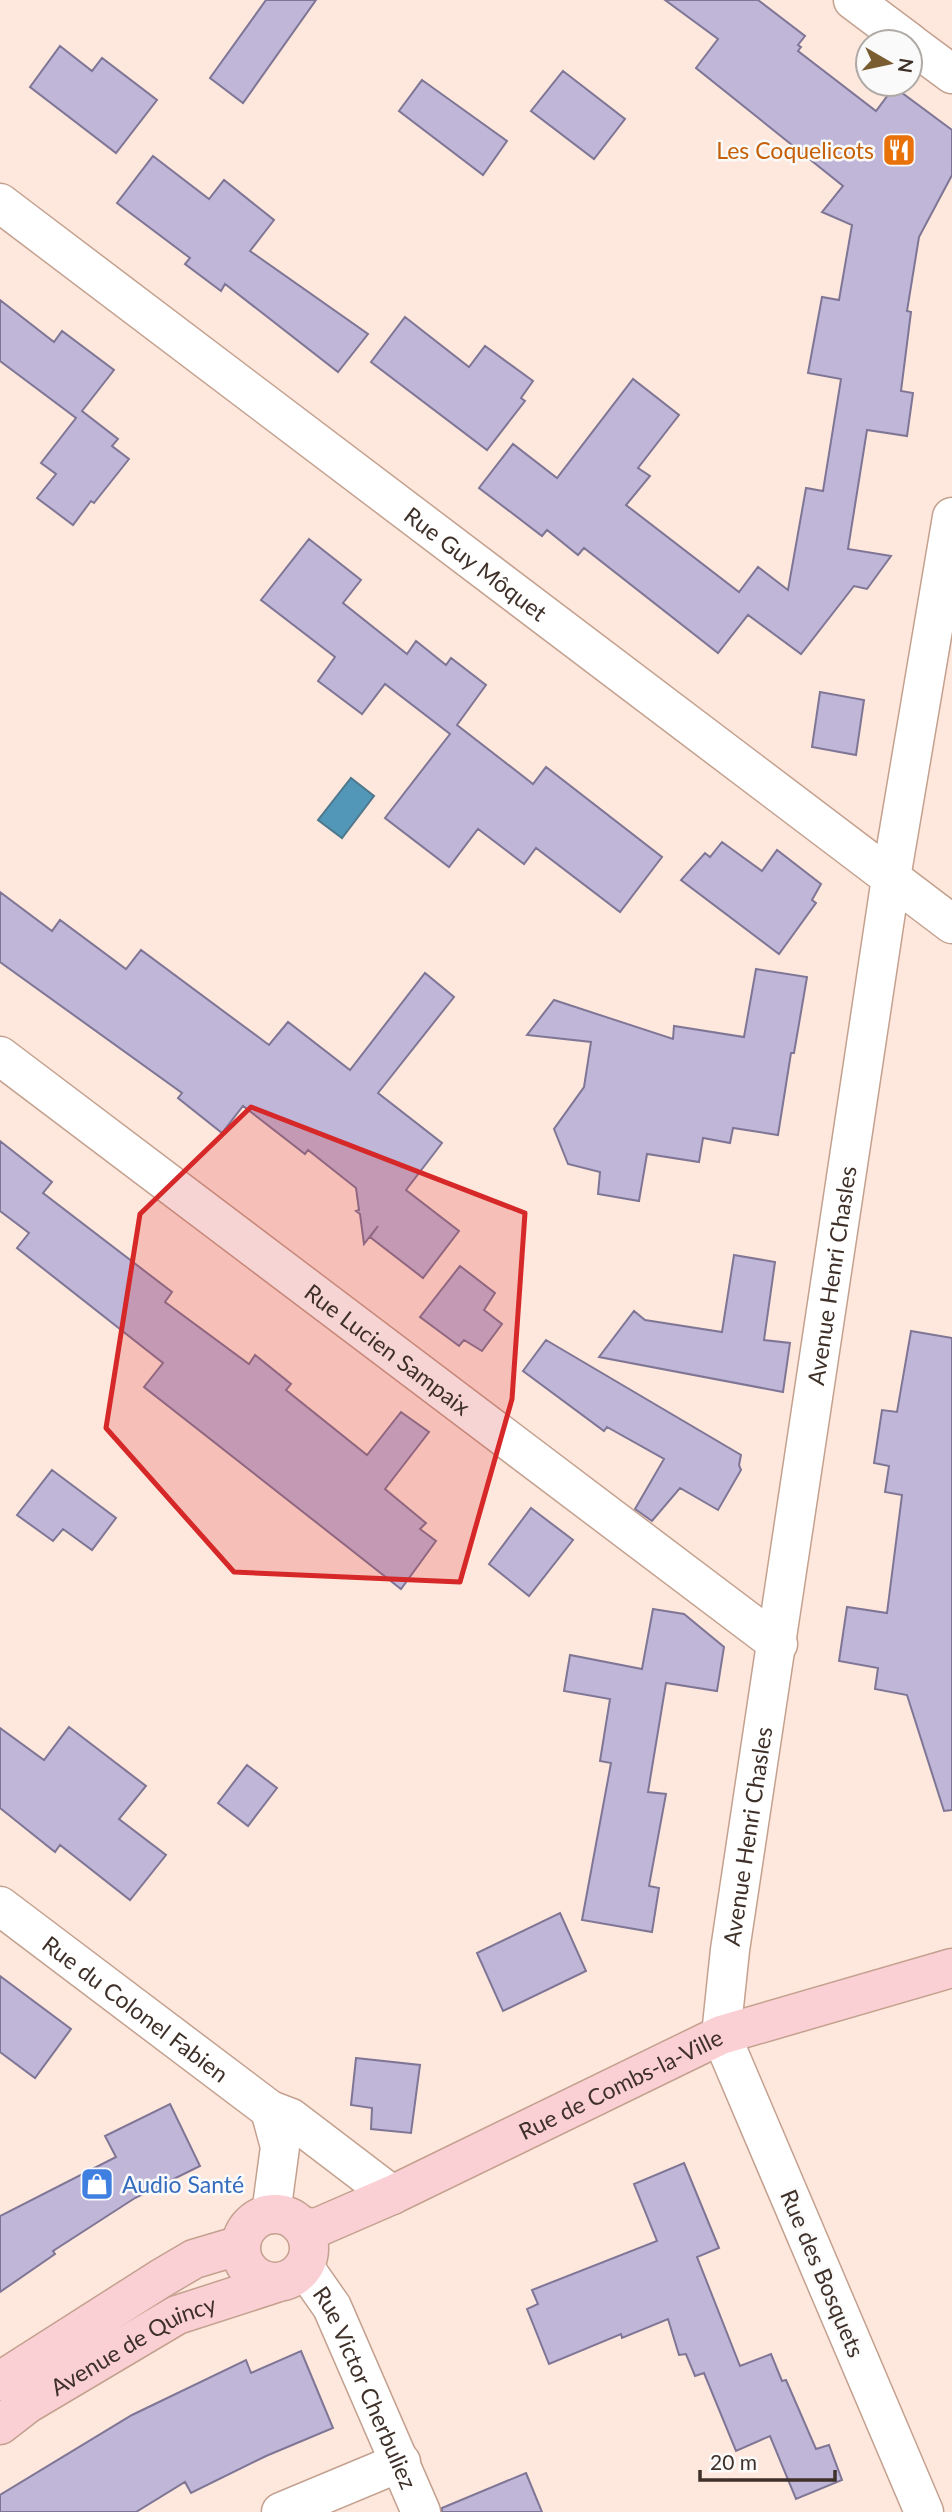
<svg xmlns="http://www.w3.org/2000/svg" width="952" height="2512" font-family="Lato,sans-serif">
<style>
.water{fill:#5397b8;stroke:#4d788d;stroke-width:2}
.building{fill:#bfb6d8;stroke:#7f7696;stroke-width:2}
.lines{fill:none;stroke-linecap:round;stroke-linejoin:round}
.minor-casing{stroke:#c4a18f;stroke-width:41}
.secondary-casing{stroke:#c4a18f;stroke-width:41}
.minor{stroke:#fff;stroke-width:38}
.secondary{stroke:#fbd0d4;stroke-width:38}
.marked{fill:#d62828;fill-opacity:0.2;stroke:#d62828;stroke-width:5;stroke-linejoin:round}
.labels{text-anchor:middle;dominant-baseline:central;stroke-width:5;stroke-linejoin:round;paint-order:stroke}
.food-label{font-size:23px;fill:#c56008;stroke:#fafafa;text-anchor:end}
.street-label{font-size:23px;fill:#3f3129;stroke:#fafafa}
.shop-label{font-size:23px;fill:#366cbe;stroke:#fafafa;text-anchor:start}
</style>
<rect width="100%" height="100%" fill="#fee7dc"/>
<!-- water -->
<path class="water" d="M351,778l23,18 -32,42 -24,-18z"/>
<!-- building -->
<path class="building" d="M266,0h50l-73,103 -33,-25z
M665,0h93l47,36 -7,9 3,2 -3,4 78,60 18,-24 58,43v45l-33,62 -12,74 4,1 -10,79 12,2 -6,43 -40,-6 -19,119 43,7 -24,33 -13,-3 -53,68 -53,-39 -30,38 -134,-105 -6,7 -31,-25 -5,6 -63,-48 34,-44 44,34 76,-99 46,36 -41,53 12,8 -24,29 113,87 19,-25 30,23 18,-102 17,3 18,-112 -33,-6 14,-76 17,3 13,-75 -30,-13 21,-26 -147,-118 22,-29z
M60,46l32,25 10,-13 55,42 -41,53 -86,-66z
M563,71l62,48 -31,40 -63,-48z
M422,80l85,61 -24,34 -84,-64z
M153,156l56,43 15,-19 50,40 -24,31 118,83 -30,38 -113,-88 -4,7 -36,-27 5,-6 -73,-55z
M0,300l54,42 8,-11 52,39 -32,41 36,28 -6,7 17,13 -35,44 -3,-2 -18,24 -36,-27 19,-24 -15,-11 35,-45 -76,-57z
M405,317l64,50 16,-21 48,35 -12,17 4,3 -38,49 -116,-88z
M309,539l52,41 -18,23 64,51 9,-13 30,24 5,-7 35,27 -29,40 76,59 13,-17 116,90 -42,55 -84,-64 -12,16 -46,-35 -29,38 -64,-49 65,-84 -65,-50 -23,30 -44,-33 17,-24 -74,-57z
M820,692l44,8 -8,55 -44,-8z
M722,842l40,29 15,-21 44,34 -9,16 4,3 -37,51 -98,-74 24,-27 5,4z
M0,892l52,39 8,-11 66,49 15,-19 128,95 19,-23 62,48 75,-97 29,24 -76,96 64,50 -36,47 53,41 -36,47 -53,-41 8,-11 -14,18 -4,-30 -4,-3 3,-1 -3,-22 -48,-38 -3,4 -62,-48 -21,27 -44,-35 4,-5 -182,-131z
M756,969l51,8 -13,76h-3l-13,82 -45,-7 -3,15 -27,-5 -4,24 -52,-8 -8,47 -41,-7 2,-22 -32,-8 -14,-35 30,-42 7,-45 -64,-7 27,-35 119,39 1,-13 70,11z
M0,1141l52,41 -9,11 129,99 -7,10 84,62 6,-9 36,29 -5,6 81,65 34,-43 28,20 -44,57 41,34 -6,6 16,12 -35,48 -257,-202 19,-24 -146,-115 12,-15 -29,-22z
M734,1255l41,7 -11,78 26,3 -7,49 -184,-35 35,-46 11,9 77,12z
M460,1266l35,27 -11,17 18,14 -20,27 -18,-11 -5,6 -39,-29z
M911,1331l41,7v472l-8,1 -37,-116 -32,-6 3,-21 -39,-7 8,-54 40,6 15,-118 -17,-3 4,-26 -15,-3 8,-53 15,2z
M546,1340l195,115 -2,10 2,5 -23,40 -38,-22 -28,33 -17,-12 29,-50 -57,-32 -3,4 -81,-60z
M52,1470l64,48 -24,32 -29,-21 -10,12 -36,-26z
M531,1508l42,32 -44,56 -40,-32z
M653,1609l31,5 40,33 -7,44 -51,-8 -18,109 18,2 -17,92 10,2 -7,44 -70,-12 29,-157 -11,-2 10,-62 -46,-8 6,-36 72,14z
M69,1727l77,59 -27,33 47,36 -36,45 -70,-55 -5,7 -55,-44v-80l44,32z
M247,1765l30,23 -29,38 -30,-23z
M560,1913l26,58 -83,40 -26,-58z
M0,1976l71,53 -36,49 -35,-26z
M356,2058l64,7 -9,68 -40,-4 1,-21 -21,-3z
M170,2104l30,62 -65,32 -82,53 2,3 -55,38v-76l116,-59 -11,-21z
M684,2163l35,85 -22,9 43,109 31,-12 11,27 4,-1 30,69 13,-4 13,35 -46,19 -26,-63 -34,15 -32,-78 -9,3 -9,-22 -7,1 -11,-36 -46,19 -1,-4 -72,30 -22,-55 11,-5 -6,-14 125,-49 -23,-57z
M301,2351l32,77 -67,28 -75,37 -6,-11 -49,30h-136v-17l132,-80 114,-55 5,13z
M526,2473l16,39h-100v-4z"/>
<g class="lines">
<defs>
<g id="minor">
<path d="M853,0l56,42"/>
<path d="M910,43l42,31"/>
<path id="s1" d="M0,203l952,721"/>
<path id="s2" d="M0,1056l778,588"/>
<path id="s3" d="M0,1906l270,204 21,8 101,77"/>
<path d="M270,2110l10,37 -9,67"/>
<path id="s4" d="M304,2267l28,40 89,205"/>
<path d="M281,2512l120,-50"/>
<path id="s5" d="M924,2512l-203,-477 9,-85 161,-1072 61,-361"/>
</g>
<g id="secondary">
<circle cx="275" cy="2248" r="34"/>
<path id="s6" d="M301,2226l15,2 76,-33 329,-160 231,-67"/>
<path d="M0,2381l160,-102 34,-20 47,-14"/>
<path id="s7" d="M0,2425l27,-21 150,-89 99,-32"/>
</g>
</defs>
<!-- minor casing -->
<use href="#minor" class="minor-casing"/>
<!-- secondary casing -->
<use href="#secondary" class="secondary-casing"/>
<!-- minor -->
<use href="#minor" class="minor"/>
<!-- secondary -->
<use href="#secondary" class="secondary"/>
</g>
<!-- marked area -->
<path class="marked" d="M251,1107l274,106 -13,186 -52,183 -226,-10 -128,-144 34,-214z"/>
<!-- icons -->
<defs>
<symbol id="restaurant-square" viewBox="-11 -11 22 22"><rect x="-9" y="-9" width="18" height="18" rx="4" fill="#e8710a" stroke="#fafafa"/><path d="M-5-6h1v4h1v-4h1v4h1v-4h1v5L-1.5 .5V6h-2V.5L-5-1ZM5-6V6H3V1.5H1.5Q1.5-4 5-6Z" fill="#fff"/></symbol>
<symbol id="shop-square" viewBox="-11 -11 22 22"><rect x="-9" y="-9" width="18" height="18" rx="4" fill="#3f7fe0" stroke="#fafafa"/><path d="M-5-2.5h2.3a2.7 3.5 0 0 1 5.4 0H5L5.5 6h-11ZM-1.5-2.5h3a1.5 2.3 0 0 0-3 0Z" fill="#fff"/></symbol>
</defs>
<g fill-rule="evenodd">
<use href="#restaurant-square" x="880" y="131" width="38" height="38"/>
<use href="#shop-square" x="78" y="2165" width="38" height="38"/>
</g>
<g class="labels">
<!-- food labels -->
<g class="food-label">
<text x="874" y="150">Les Coquelicots</text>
</g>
<!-- street labels -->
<g class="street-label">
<text stroke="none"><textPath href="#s1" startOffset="597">Rue Guy Môquet</textPath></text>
<text stroke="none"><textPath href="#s5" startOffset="1286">Avenue Henri Chasles</textPath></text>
<text stroke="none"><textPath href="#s2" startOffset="486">Rue Lucien Sampaix</textPath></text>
<text stroke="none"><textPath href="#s5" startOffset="719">Avenue Henri Chasles</textPath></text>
<text stroke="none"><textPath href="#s3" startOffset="170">Rue du Colonel Fabien</textPath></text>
<text stroke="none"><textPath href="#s6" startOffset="352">Rue de Combs-la-Ville</textPath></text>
<text transform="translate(823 2273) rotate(67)">Rue des Bosquets</text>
<text stroke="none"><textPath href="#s7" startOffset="156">Avenue de Quincy</textPath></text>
<text stroke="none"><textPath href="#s4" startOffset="136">Rue Victor Cherbuliez</textPath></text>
</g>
<!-- shop labels -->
<g class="shop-label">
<text x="122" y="2184">Audio Santé</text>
</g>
</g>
<!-- north arrow -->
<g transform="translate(889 63) rotate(99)"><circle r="33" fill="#fafafa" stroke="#afaaa6" stroke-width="2"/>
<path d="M0-5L12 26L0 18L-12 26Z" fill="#795c2f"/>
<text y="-10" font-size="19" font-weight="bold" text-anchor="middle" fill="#3f3129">N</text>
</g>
<!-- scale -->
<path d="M700 2470v10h135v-10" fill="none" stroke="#3f3129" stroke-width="3.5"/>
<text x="710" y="2470" font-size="21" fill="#3f3129" stroke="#fafafa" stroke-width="5" paint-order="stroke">20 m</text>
</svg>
